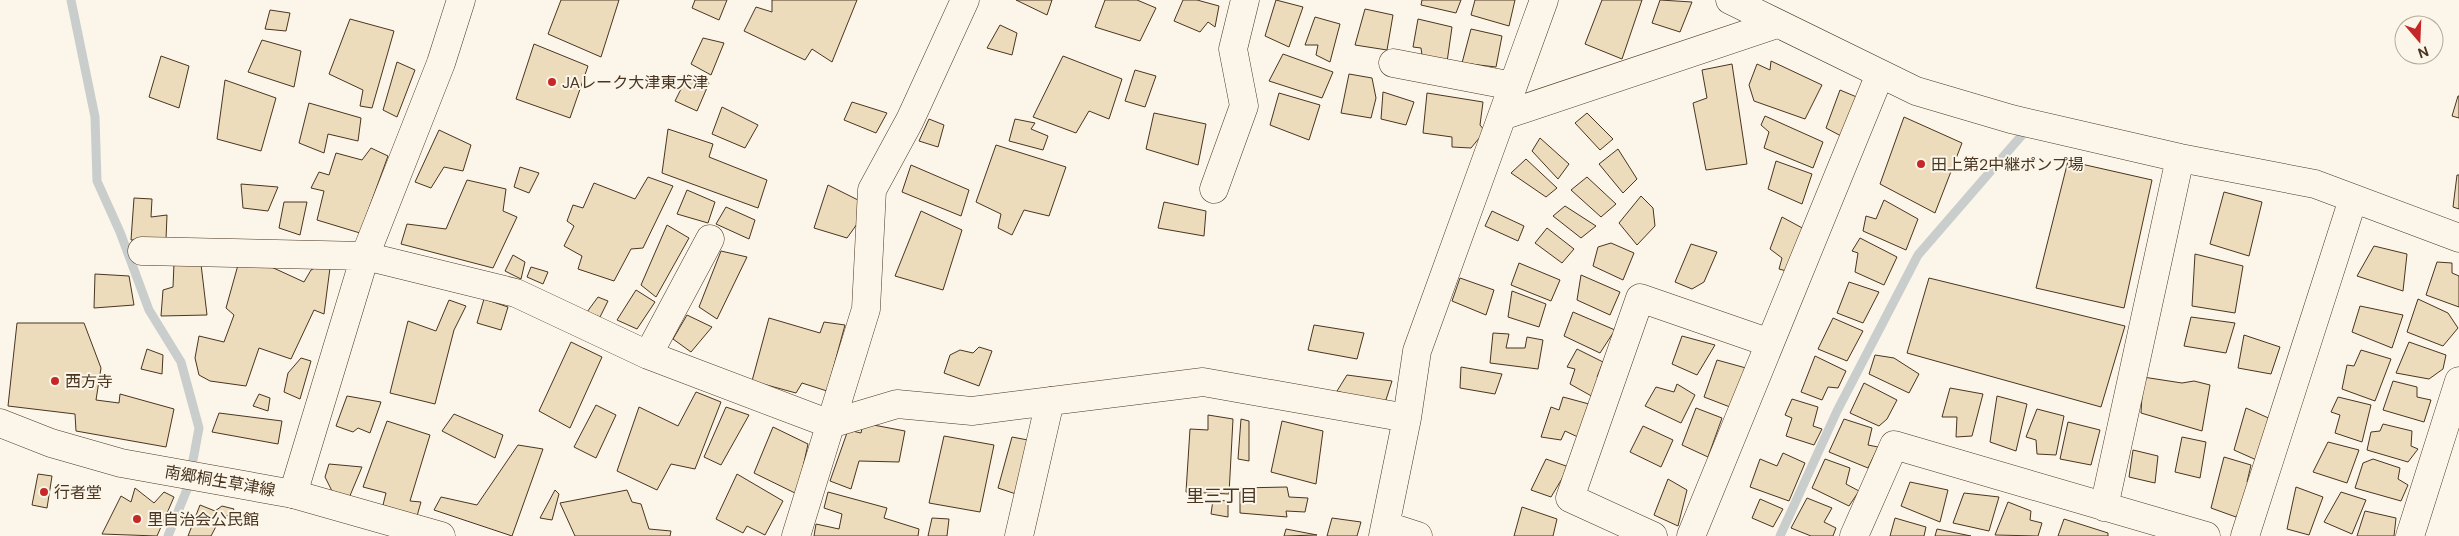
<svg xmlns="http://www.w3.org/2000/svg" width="2459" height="536" font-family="'DM Sans','Noto Sans JP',sans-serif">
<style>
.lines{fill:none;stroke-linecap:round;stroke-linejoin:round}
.stream{stroke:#c9cecd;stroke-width:9}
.building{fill:#ecdcbc;stroke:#4a3520}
.minor-casing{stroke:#4a3520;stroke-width:29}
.major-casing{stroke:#4a3520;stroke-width:29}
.minor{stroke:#fbf6e9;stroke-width:28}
.major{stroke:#fbf6e9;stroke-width:28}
.poi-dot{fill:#c62828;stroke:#fbf6e9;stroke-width:2}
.labels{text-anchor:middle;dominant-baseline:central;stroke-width:4;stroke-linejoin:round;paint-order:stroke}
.poi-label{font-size:16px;fill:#4a3520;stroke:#fbf6e9;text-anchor:start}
.street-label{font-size:16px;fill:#4a3520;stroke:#fbf6e9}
.neighbourhood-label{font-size:18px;fill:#4a3520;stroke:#fbf6e9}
</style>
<rect width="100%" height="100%" fill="#fbf6e9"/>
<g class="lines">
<!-- stream -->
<path class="stream" d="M71,0l24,117 2,64 23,51 29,78 32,52 18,66 -11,59 -20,49
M1780,536l57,-125 81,-156 104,-120"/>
</g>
<!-- building -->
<path class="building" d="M561,0h58l-18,57 -53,-23z
M695,0h32l-8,20 -27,-12z
M772,0h85l-25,62 -20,-13 -7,11 -61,-29 12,-24 16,5z
M1016,0h36l-5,15z
M1105,0h32l19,8 -16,33 -45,-14z
M1183,0h14l22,6 -4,21 -7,-5 -8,10 -26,-11z
M1276,0l27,7 -14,40 -24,-11z
M1422,0h39l-5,13 -35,-8z
M1475,0h40l-6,26 -38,-11z
M1602,0h40l-20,59 -37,-15z
M1660,0l32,2 -12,30 -28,-9z
M1365,9l28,6 -6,35 -32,-5z
M270,10l20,3 -4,18 -21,-2z
M1315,17l25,7 -10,38 -14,-7 2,-10h-13z
M350,19l44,12 -22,77 -12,-2 3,-16 -34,-16z
M1418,19l34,8 -5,35 -25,-7 -1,-7 -8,-1z
M1000,25l17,8 -5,22 -25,-7z
M1471,29l31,7 -6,31 -34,-4z
M703,38l21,5 -13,32 -20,-11z
M262,40l39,11 -7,36 -46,-15z
M534,44l54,22 -18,52 -54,-19z
M1283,54l50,18 -11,26 -53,-17z
M161,56l28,10 -10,42 -30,-11z
M1063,56l59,23 -13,40 -20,-8 -13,22 -43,-16z
M1771,61l51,24 -17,34 -51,-18 -5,-16 8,-21 13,6z
M397,62l18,8 -18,47 -14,-7z
M1732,64l15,100 -41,6 -13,-67 14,-5 -5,-28z
M1135,70l21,6 -11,31 -20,-6z
M1349,74l23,4 4,20 -5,20 -30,-5z
M688,75l21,8 -12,28 -22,-10z
M225,80l51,18 -15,53 -44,-12z
M1840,90l19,8 -18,38 -15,-8z
M1383,92l31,10 -8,23 -25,-6z
M1279,93l41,12 -11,35 -39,-15z
M1427,93l56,9 -3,23 5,6 -14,17 -19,-1v-10l-29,-4z
M2458,96h1v22l-7,-2z
M852,102l35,11 -11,20 -32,-13z
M309,103l52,15 -3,23 -30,-7 -4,19 -25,-10z
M722,107l36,18 -13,23 -33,-14z
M1154,113l52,11 -8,41 -52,-16z
M1587,113l26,26 -13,11 -25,-27z
M1765,116l58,26 -10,26 -49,-20 5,-16 -8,-7z
M1904,117l58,26 -27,70 -55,-29z
M929,119l15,6 -6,22 -19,-6z
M1015,119l20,4 -4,6 17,7 -5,14 -34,-9z
M668,129l45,15 -4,13 58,23 -9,28 -96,-35z
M439,130l32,15 -8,26 -19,-4 -13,21 -16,-6z
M1540,138l29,26 -11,15 -26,-28z
M996,145l70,22 -17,49 -25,-6 -12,25 -14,-7 3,-14 -25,-12z
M371,148l17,8 -28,77 -43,-13 7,-29 -13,-3 8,-16 10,3 7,-22 26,7z
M1618,149l19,30 -14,14 -24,-29z
M1526,159l31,29 -11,9 -35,-24z
M1776,161l36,13 -10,30 -34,-15z
M2068,161l84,19 -28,128 -88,-20z
M911,165l58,25 -8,26 -59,-24z
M520,167l19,6 -10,20 -15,-6z
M2457,175h2v34l-6,-2z
M648,177l25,9 -30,62 -12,1 -17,32 -36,-12 4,-13 -18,-10 10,-20 -7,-5 6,-16 10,3 11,-25 41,16z
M1587,177l29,27 -15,13 -30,-27z
M467,180l39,9 -3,22 14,6 -24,51 -92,-24 6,-20 39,5z
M241,184l37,3 -10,24 -25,-3z
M828,185l42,21 -23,32 -33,-10z
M687,190l28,12 -7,21 -31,-9z
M2224,192l38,10 -13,54 -39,-12z
M1641,196l12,12 2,18 -18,19 -18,-22z
M134,198l18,1 -1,18 16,-2 -1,24 -35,1z
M1884,200l34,19 -12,31 -43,-19 3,-15 10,3z
M284,202h23l-7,33 -21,-7z
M1164,202l42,9 -2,25 -46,-8z
M1565,206l31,20 -15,12 -28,-22z
M726,207l29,13 -6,19 -33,-15z
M921,211l41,19 -19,60 -48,-14z
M1492,211l32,15 -6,15 -33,-15z
M1782,217l24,13 -16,42 -11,-3 3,-11 -12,-9z
M667,225l22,13 -33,59 -15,-12z
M1547,228l27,21 -12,14 -27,-20z
M1860,238l37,19 -13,28 -29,-13 3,-19 -6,-2z
M1611,243l23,10 -11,27 -30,-14 5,-19z
M1691,244l26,8 -13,30 -12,7 -17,-7z
M2374,246l33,8 -4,37 -46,-15z
M721,251l26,6 -30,62 -18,-12z
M2195,254l48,12 -8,47 -43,-7z
M513,255l12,7 -4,17 -16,-8z
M2437,262l15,1v10l7,3v31l-33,-12z
M174,263l27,1 6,51 -46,1 2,-26 10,-3z
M1519,263l41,17 -9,21 -40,-16z
M238,265h29l37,17 7,-12 9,-5 10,3 -6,46 -10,-4 -23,49 -32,-11 -13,38 -36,-5 -11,-6 -4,-17 4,-22 25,6 10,-27 -8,-7z
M531,267l17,5 -5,12 -16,-7z
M95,274l34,2 5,29 -40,3z
M1581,275l39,17 -10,23 -33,-15z
M1460,278l34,12 -8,25 -34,-14z
M1929,278l196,48 -24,81 -194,-54z
M1849,282l30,10 -16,31 -26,-10z
M636,290l19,12 -18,27 -20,-9z
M1512,291l34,13 -7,23 -31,-10z
M598,297l10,4 -8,16 -13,-5z
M484,299l24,8 -7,23 -24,-7z
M2418,299l30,14 10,15 -15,18 -36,-14z
M449,300l17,6 -12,24 -19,74 -45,-11 18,-72 28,10z
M2360,306l43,9 -11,33 -40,-16z
M1573,312l42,18 -15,23 -36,-17z
M687,315l25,12 -21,25 -18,-13z
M2191,317l44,6 -9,30 -42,-7z
M769,318l51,15 4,-11 21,3 -18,66 -25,-8 -6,10 -44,-12z
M1833,318l30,13 -16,30 -29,-12z
M17,323h67l17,45 -5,32 23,3 1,-9 54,15 -8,38 -90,-16 -1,-17 -67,-8z
M1314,325l50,8 -7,26 -49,-9z
M1493,333l16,1 -3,14h19l2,-11 16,3 -5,29 -48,-6z
M2244,335l36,12 -9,27 -33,-6z
M1682,336l33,9 -18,30 -25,-11z
M571,342l31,15 -32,71 -31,-17z
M2409,342l37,13 -3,14 -14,10 -33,-6z
M979,347l13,4 -13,35 -35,-13 6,-18 10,-5 13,3z
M147,349l16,6 -1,19 -21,-5z
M1577,349l26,13 -6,15 4,4 -6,17 -25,-14 5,-15 -8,-2z
M2361,350l30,9 -16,42 -33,-12 5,-24 7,1z
M1875,355l19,3 25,16 -10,19 -40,-19z
M1815,356l31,15 -8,17 -10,-1 -6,13 -21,-8z
M301,358l10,3 -11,38 -16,-7 4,-19z
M1717,360l29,8 -16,39 -26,-10z
M1461,367l41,7 -7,20 -35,-6z
M1347,375l45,6 -8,25 -47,-15z
M2143,377l39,6 12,-2 16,4 -8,46 -61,-18z
M2393,381l24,6v10l14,3 -7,22 -41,-12z
M1864,383l33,17 -10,19 -8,7 -29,-13z
M1677,384l18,11 -14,28 -36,-17 11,-19 18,5z
M1950,388l33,6 -11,42 -16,1 1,-20h-15z
M696,392l25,10 -26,67 -24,-5 -14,26 -40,-19 22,-64 39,19z
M259,394l11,4 -2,13 -15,-5z
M347,396l34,6 -11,31 -12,-5 -5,4 -17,-6z
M1997,396l30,8 -11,47 -26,-9z
M1563,397l26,7 -9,34 -15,-7 -4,9 -20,-3 10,-30 8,3z
M2338,397l33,8 -9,37 -27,-9 5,-18 -9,-3z
M1792,399l26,8 -5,19 9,3 -8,16 -28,-9 6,-18 -7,-3z
M596,405l20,10 -20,43 -22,-11z
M726,407l23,8 -28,50 -17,-8z
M1696,408l26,10 -14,39 -26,-12z
M2246,408l27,12 -12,42 -27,-12z
M2037,409l27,7 -8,39 -19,-1 -1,-14 -10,-3z
M219,413l63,8 -4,23 -66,-12z
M454,414l49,21 -8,23 -53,-27z
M1208,415l25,4 -4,75 -43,-2 4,-63 18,1z
M1241,419l8,2v40l-11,-2z
M1844,419l28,9 -4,17 10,2 -10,21 -39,-16z
M387,421l43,14 -20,66 11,1 -4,14 -34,-11 3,-12 -23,-6z
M1282,421l41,10 -7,53 -45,-12z
M2068,422l32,8 -9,35 -31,-6z
M863,423l42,8 -6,31 -40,-1 -8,28 -21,-8 18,-51 13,3z
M2383,424l29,7 -1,15 7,3 -10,13 -41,-12 4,-18 9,-1z
M1643,426l30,14 -12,27 -31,-15z
M773,427l35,17 -11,50 -43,-21z
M944,436l50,9 -14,67 -51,-9z
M1012,437l21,4 -17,53 -18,-6z
M2182,437l24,5 -6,36 -25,-6z
M2328,442l31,8 -12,33 -34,-11z
M518,445l25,4 -31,87 -78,-26 7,-13 36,8z
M2133,450l25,6 -3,27 -26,-6z
M1783,453l22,10 -16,38 -39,-14 10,-28 17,7z
M2224,457l27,8 -4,17 5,5 -16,30 -25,-9z
M1546,459l23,8 -18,30 -20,-7z
M1825,459l25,9 -4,16 13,7 -10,15 -37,-18z
M2373,459l27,9 -2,11 10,6 -7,16 -46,-13 8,-25z
M329,464l33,3 -13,31 -17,-7 -7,-14z
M38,474l14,2 -5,32 -15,-3z
M737,474l46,27 -18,34 -18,-9 -4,7 -27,-14z
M1668,479l19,11 -9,36 -24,-11z
M1910,482l38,8 -8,32 -39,-16z
M1287,487l2,10 19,1 -3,14 -19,-1 1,6 -47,-4v-25z
M2296,487l27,10 -14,38 -22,-6z
M135,488l19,15 10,-11 10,5 -17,39 -55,-2 19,-38 10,6z
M555,490l4,4 -7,26 -12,-2z
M627,490l5,12 9,2 8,25 22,2 -1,5h-95l-15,-33z
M828,492l59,16 -3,10 35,11 -1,7h-104l2,-12 23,5 3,-15 -18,-6z
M2341,492l25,8 -14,34 -28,-12z
M1964,493l35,4 -10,34 -36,-8z
M1807,498l25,10 -8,14 12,6 -3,8h-22l-20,-8z
M1760,499l23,10 -10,18 -21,-9z
M1213,500l15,1v16l-17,-3z
M2008,502l23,9 -1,9 12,3 -4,13 -43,-1z
M200,505l15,6 7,-5 12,3 -4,7 -8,-1 -11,21h-23z
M1522,507l35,12 -4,17h-39z
M2365,511l31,7 -2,18h-37z
M932,518l17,1 -2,17h-19z
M1332,518l29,4 -4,14h-30z
M1895,518l31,9 -2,9h-34z
M2064,519l44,14v3h-50z
M1286,529l31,6 -33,1z
M1937,529l34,7h-36z"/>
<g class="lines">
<defs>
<path id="minor" d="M1730,0l186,91 95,28 169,39 135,26 144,54
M1393,63l120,23
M1502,116l275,-92
M1214,189l30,-83 -11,-57 12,-49
M142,251l223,5 151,37 132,62 182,69 67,-20 75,7 231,-29 204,36
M648,355l62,-116
M293,494l72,-238 76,-193 20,-63
M2104,507l76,-349
M1387,526l31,10
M796,536l70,-227 6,-119 38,-70 55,-120
M1019,536l31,-135
M1383,536l24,-118 10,-67 127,-351
M1653,536l-83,-38 70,-200 130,45
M1691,536l189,-462
M1854,536l40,-91 312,91
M2245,536l108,-337
M2410,536l49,-155"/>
<path id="major" d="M0,423l51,20 70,20 172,31 148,42"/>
</defs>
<!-- minor casing -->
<use href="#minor" class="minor-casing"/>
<!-- major casing -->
<use href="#major" class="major-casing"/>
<!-- minor -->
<use href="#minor" class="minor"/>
<!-- major -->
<use href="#major" class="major"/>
</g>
<!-- markers -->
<g class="poi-dot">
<circle cx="552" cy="82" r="5"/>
<circle cx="1921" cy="164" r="5"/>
<circle cx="55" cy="381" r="5"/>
<circle cx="44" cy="492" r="5"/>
<circle cx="137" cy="519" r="5"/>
</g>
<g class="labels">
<!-- poi labels -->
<g class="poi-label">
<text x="562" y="82">JAレーク大津東大津</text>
<text x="1931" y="164">田上第2中継ポンプ場</text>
<text x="65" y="381">西方寺</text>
<text x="54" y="492">行者堂</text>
<text x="147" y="519">里自治会公民館</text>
</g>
<!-- street labels -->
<g class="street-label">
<text transform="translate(220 481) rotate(10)">南郷桐生草津線</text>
</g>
<!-- neighbourhood labels -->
<g class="neighbourhood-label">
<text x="1222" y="496">里三丁目</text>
</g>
</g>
<!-- north arrow -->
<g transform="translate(2419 40) rotate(161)"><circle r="24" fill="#fbf6e9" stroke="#b4a999"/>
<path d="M0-4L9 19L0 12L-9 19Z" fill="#c62828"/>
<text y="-8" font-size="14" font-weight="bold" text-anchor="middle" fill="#4a3520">N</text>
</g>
</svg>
